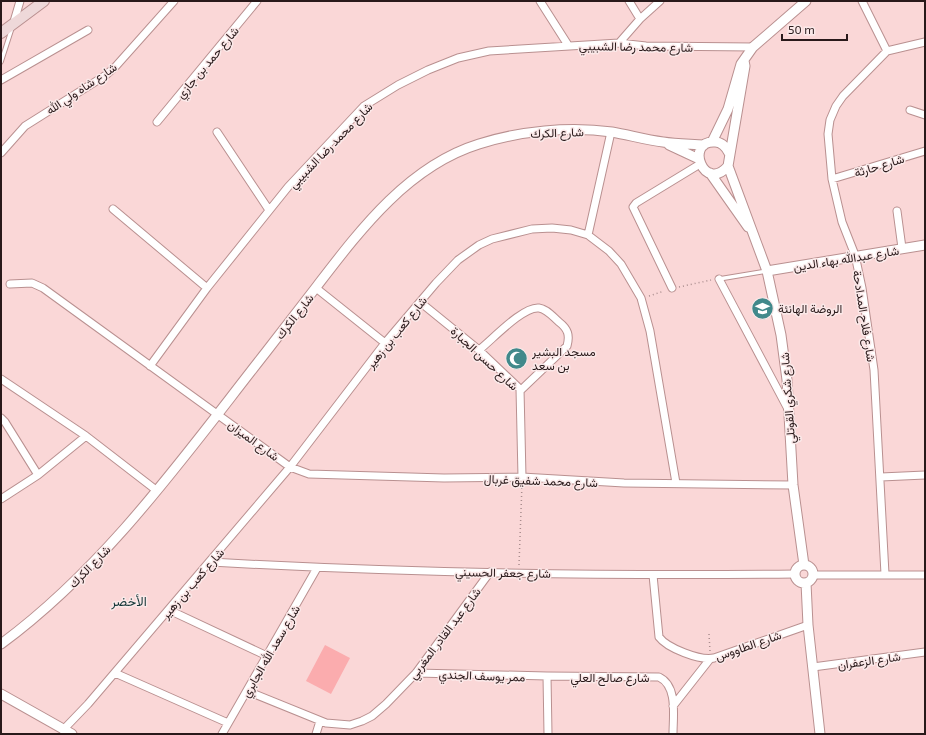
<svg xmlns="http://www.w3.org/2000/svg" width="926" height="735" font-family="'Exo 2',Vazirmatn,sans-serif">
<style>
.green{fill:#fbacae}
.lines{fill:none;stroke-linecap:round;stroke-linejoin:round}
.service-casing{stroke:#b99090;stroke-width:5.5}
.minor-casing{stroke:#b99090;stroke-width:9}
.tertiary-casing{stroke:#b99090;stroke-width:11}
.secondary-casing{stroke:#b99090;stroke-width:12}
.path{stroke:#a98d8e;stroke-width:1.5;stroke-dasharray:1 3;stroke-linecap:butt}
.service{stroke:#fff;stroke-width:3.5}
.minor{stroke:#fff;stroke-width:7}
.tertiary{stroke:#fff;stroke-width:9}
.secondary{stroke:#eed8d9;stroke-width:10}
.labels{text-anchor:middle;dominant-baseline:central;stroke-width:3;stroke-linejoin:round;paint-order:stroke}
.street-label{font-size:12px;fill:#29191a;stroke:#fbe9e9}
.poi-label{font-size:12px;fill:#29191a;stroke:#fbe9e9;text-anchor:start}
.neighbourhood-label{font-size:13px;fill:#133637;stroke:#fbe9e9}
</style>
<rect width="100%" height="100%" fill="#fad7d7"/>
<!-- green -->
<path class="green" d="M325,645l25,13 -19,36 -25,-13z"/>
<g class="lines">
<defs>
<path id="service" d="M1,62l11,-34
M719,279l48,-8"/>
<path id="minor" d="M540,1l28,44
M629,1l11,18
M862,1l25,50
M13,25l7,-24
M619,43l21,-24 20,-18
M1,80l87,-50
M910,110l15,5
M157,122l100,-121
M217,132l52,78
M1,153l24,-27 81,-51 10,-9 58,-65
M832,179l93,-28
M113,209l94,79
M897,211l5,37
M588,235l23,-103
M719,279l69,130
M10,284l22,-1 11,5 247,179 19,7 135,4 78,-1 102,6 169,2
M316,288l69,55
M672,288l-39,-81 3,-4 64,-39
M420,302l59,48 41,39 2,88
M479,350c13,-10 44,-44 60,-42 8,1 14,9 20,14 9,7 11,13 8,24l-46,44
M150,366l57,-78 81,-101 76,-81 34,-21 30,-15 30,-12 31,-7 130,-8 27,3 107,1
M1,379l85,57
M1,418l4,4 33,53
M881,477l44,-2
M1,499l37,-24 48,-39 70,54
M211,562c194,11 390,14 584,12
M885,574l-11,-204 -12,-82 -7,-33 -13,-33 -10,-43 -4,-45 2,-14 6,-14 7,-10 44,-45 38,-9
M653,575l6,62c8,11 41,24 55,21l94,-33
M813,575h112
M169,610l98,46
M813,667l112,-15
M115,673l113,50
M416,673l131,3 112,1c19,9 14,39 14,57
M547,676l1,58
M247,691l79,32 24,2 12,-4 10,-5 14,-12 30,-31 74,-101
M673,706l37,-47
M63,730l25,-26 202,-237 95,-124 51,-60 22,-23 21,-15 13,-6 40,-10 20,-1 19,2 17,5 21,16 12,13 20,34 9,33 26,152
M222,734l95,-166
M316,734l4,-13"/>
<path id="tertiary" d="M712,142l16,-33 13,-45 12,-17 53,-46
M669,145l30,14
M729,153c-3,-6 -7,-11 -14,-11 -31,-2 -11,52 13,24l17,-100 -1,-5
M728,166l39,105 14,64 6,45 6,105 11,80
M710,173l38,54
M767,271l158,-26
M795 574a9 9 0 1 1 18 0a9 9 0 1 1-18 0Z
M806,583l2,42 12,109
M1,644c106,-78 184,-189 265,-292 17,-22 34,-44 51,-66 43,-56 91,-120 162,-142 41,-13 90,-18 133,-12 17,3 34,8 51,10 13,2 27,2 41,3
M1,694l71,40"/>
<path id="secondary" d="M1,33l43,-32"/>
</defs>
<!-- service casing -->
<use href="#service" class="service-casing"/>
<!-- minor casing -->
<use href="#minor" class="minor-casing"/>
<!-- tertiary casing -->
<use href="#tertiary" class="tertiary-casing"/>
<!-- secondary casing -->
<use href="#secondary" class="secondary-casing"/>
<!-- path -->
<path class="path" d="M679,287l32,-7
M649,296l15,-5
M519,565l3,-81
M709,634l1,17"/>
<!-- service -->
<use href="#service" class="service"/>
<!-- minor -->
<use href="#minor" class="minor"/>
<!-- tertiary -->
<use href="#tertiary" class="tertiary"/>
<!-- secondary -->
<use href="#secondary" class="secondary"/>
</g>
<!-- icons -->
<defs>
<symbol id="school-disc" viewBox="-11 -11 22 22"><circle r="9.5" fill="#41898b" stroke="#fbe9e9"/><path d="M0-5L7-2L0 1L-7-2ZM-4 1L0 2.5L4 1V4Q0 6-4 4Z" fill="#fff"/></symbol>
<symbol id="mosque-disc" viewBox="-11 -11 22 22"><circle r="9.5" fill="#41898b" stroke="#fbe9e9"/><path d="M3.5-4.9A6 6 0 1 0 3.5 4.9A5 5 0 1 1 3.5-4.9Z" fill="#fff"/></symbol>
</defs>
<g fill-rule="evenodd">
<use href="#school-disc" x="750" y="296" width="25" height="25"/>
<use href="#mosque-disc" x="504" y="346" width="25" height="25"/>
</g>
<g class="labels">
<!-- street labels -->
<g class="street-label">
<text transform="translate(636 46) rotate(1)">شارع محمد رضا الشبيبي</text>
<text transform="translate(207 62) rotate(-50)">شارع حمد بن جازي</text>
<text transform="translate(81 88) rotate(-34)">شارع شاه ولي الله</text>
<text transform="translate(557 132) rotate(-2)">شارع الكرك</text>
<text transform="translate(330 145) rotate(-46)">شارع محمد رضا الشبيبي</text>
<text transform="translate(879 165) rotate(-17)">شارع حارثة</text>
<text transform="translate(846 258) rotate(-9)">شارع عبدالله بهاء الدين</text>
<text transform="translate(294 316) rotate(-52)">شارع الكرك</text>
<text transform="translate(865 316) rotate(81)">شارع فلاح المدادحة</text>
<text transform="translate(396 332) rotate(-51)">شارع كعب بن زهير</text>
<text transform="translate(485 358) rotate(43)">شارع حسن الجبارة</text>
<text transform="translate(787 398) rotate(-94)">شارع شكري القوتلي</text>
<text transform="translate(254 440) rotate(36)">شارع الميزان</text>
<text transform="translate(541 480) rotate(2)">شارع محمد شفيق غربال</text>
<text transform="translate(89 566) rotate(-46)">شارع الكرك</text>
<text transform="translate(503 572) rotate(1)">شارع جعفر الحسيني</text>
<text transform="translate(192 583) rotate(-49)">شارع كعب بن زهير</text>
<text transform="translate(444 633) rotate(-53)">شارع عبد القادر المغربي</text>
<text transform="translate(748 645) rotate(-19)">شارع الطاووس</text>
<text transform="translate(270 651) rotate(-60)">شارع سعد الله الجابري</text>
<text transform="translate(869 660) rotate(-8)">شارع الزعفران</text>
<text transform="translate(482 675) rotate(2)">ممر يوسف الجندي</text>
<text x="610" y="677">شارع صالح العلي</text>
</g>
<!-- poi labels -->
<g class="poi-label">
<text x="778" y="308">الروضة الهانئة</text>
<text x="532" y="351">مسجد البشير<tspan x="532" dy="14">بن سعد</tspan></text>
</g>
<!-- neighbourhood labels -->
<g class="neighbourhood-label">
<text x="129" y="601">الأخضر</text>
</g>
</g>
<!-- border -->
<rect width="926" height="735" fill="none" stroke="#29191a" stroke-width="4"/>
<!-- scale -->
<path d="M782 34v6h65v-6" fill="none" stroke="#29191a" stroke-width="2"/>
<text x="788" y="34" font-size="12" fill="#29191a" stroke="#fbe9e9" stroke-width="3" paint-order="stroke">50 m</text>
</svg>
